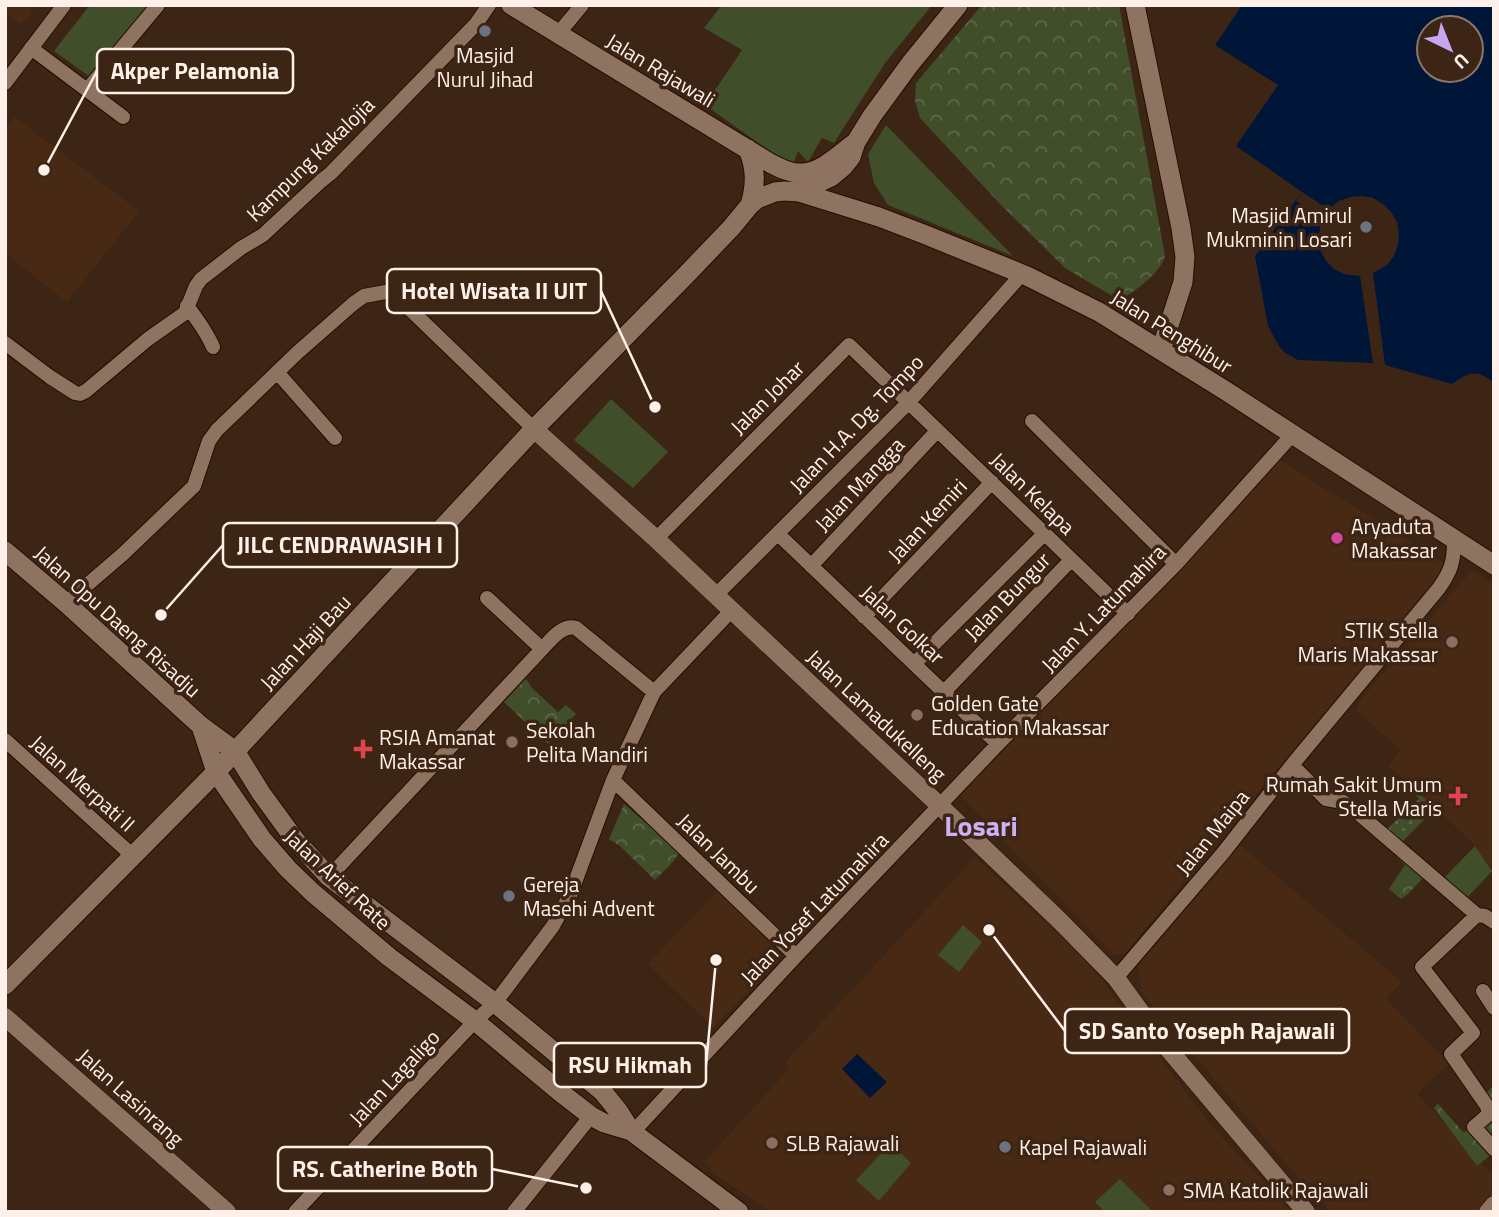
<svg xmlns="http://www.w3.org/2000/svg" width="1499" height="1217" font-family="'Titillium Web',sans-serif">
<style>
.built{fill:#472914}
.green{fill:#404f2a}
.forest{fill:url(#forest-crowns)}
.garden{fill:url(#garden-dots)}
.water{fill:#001639;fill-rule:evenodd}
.pier{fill:#3d2515}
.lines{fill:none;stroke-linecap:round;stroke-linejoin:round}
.minor-casing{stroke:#230e01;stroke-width:16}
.tertiary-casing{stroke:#230e01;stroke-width:19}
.secondary-casing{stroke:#230e01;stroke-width:21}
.minor{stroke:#8f7361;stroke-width:14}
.tertiary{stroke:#8f7361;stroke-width:18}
.secondary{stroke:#8f7361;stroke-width:19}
.worship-dot{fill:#6b7280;stroke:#3d2515;stroke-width:2.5}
.hotel-dot{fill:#d1479c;stroke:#3d2515;stroke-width:2.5}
.education-dot{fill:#8d6e63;stroke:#3d2515;stroke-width:2.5}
.health-dot{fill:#e0444e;stroke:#3d2515;stroke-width:2.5}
.labels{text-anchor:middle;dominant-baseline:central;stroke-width:7;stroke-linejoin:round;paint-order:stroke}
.poi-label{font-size:21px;fill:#fff1e9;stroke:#3d2515;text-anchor:start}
.street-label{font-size:21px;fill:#fff1e9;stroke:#3d2515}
.district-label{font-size:28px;font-weight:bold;fill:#ceb0f4;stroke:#3d2515}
.leader{fill:none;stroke:#fff1e9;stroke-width:2.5}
.callout-dot{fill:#fff1e9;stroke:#3d2515;stroke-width:2.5}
.callout{fill:#3d2515;stroke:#fff1e9;stroke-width:2.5}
.callout-label{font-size:23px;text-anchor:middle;font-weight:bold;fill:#fff1e9}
</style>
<defs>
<pattern id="forest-crowns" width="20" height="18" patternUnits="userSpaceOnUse" patternTransform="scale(1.75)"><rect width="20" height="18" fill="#404f2a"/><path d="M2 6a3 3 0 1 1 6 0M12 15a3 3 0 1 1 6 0" fill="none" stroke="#5d6949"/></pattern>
<pattern id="garden-dots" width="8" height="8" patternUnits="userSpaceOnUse" patternTransform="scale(1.75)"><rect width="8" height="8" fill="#404f2a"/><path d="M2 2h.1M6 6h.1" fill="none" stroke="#5d6949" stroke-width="1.8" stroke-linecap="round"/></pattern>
</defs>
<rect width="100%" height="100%" fill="#3d2515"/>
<!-- built -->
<path class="built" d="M5,5h19l9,8 -13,11 -15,-13z
M15,117l124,94 -72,91 -62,-49v-125z
M1279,460l168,105 -323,389 -10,1 -155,-161z
M1472,570l22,15v288l-19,-27 -39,-38 -48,-42 12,-16 -44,-40 6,-12z
M1240,845l162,137 -16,17 63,64 -32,31 77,83v19l-15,16h-148l-43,-46 -146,-173 -5,-27z
M975,857l106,99 30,36 99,132 82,88h-522l-55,-38 -11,-12 85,-93 -4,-7z
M717,891l67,65 -71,72 -65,-64z"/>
<!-- green -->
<path class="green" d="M90,5h62l-62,72 -36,-26z
M722,5h210l-47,58 -51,80 -12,-5 -14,24 -10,-11 -6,16 -87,-62 37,-55 -38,-22z
M886,125l127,131 -125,-51 -14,-22 -6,-29z
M611,399l57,53 -35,36 -59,-48z
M1475,846l17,25 -25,27 -26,-17z
M963,925l19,17 -23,30 -21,-17z
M891,1143l20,20 -32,38 -23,-21z
M1120,1179l33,33h-48l-10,-10z"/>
<!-- forest -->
<path class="forest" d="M982,5h137l46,251c-4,16 -29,35 -44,43l-7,-2 -49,-29 -63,-62 -82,-88 -5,-17 1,-18z
M526,679l6,9 26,24 8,-7 10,9 -28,30 -44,-42z
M624,804l56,48 -8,11 -17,17 -35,-34 -11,-7z
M1400,853l25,23 -17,18 -7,5 -12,-10 16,-24 -9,-9z
M1494,1086v43l-7,9 7,6v13l-3,-2 -14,11 -43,-58 4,-4 26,29 22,-22 -7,-12z"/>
<!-- garden -->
<path class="garden" d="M1409,785l27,23 -34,34 -16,-12 33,-31 -11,-12z"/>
<!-- water -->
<path class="water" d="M1242,5h252v378c-18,-15 -26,-10 -42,1l-67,-19 -12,-2 -75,-3 -14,-8 -5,-6 -11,-20 -13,-70 47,-64 -66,-46 42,-61 -63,-40zM1429,28h42v42h-42z
M857,1054l30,28 -17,16 -28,-29z"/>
<!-- pier -->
<path class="pier" d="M1302,192l26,17 11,-8 11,-4 12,-1 11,2 10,6 8,8 6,10 2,12 -1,11 -4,11 -7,9 -14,8 12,92 -12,-2 -13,-87 -16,-2 -10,-5 -8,-8 -6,-11 -2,-11 4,-20 -26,-18z"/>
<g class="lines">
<defs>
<path id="minor" d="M558,34l24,-29
M31,48l92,69
M5,83l59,-78
M87,90l71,-85
M187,306c10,13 20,27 26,41
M5,343l45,34 25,16 5,1 6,-3 62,-52 37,-26 11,-27 5,-7 40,-31 22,-13 58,-54 10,-8 145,-149 13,-19
M277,372l58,66
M1032,421l144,143
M778,534l220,210
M656,539l193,-194 279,269
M811,566l126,-135
M715,596l193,-193 114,-129
M487,598l55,51
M66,603l57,-49 71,-68 15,-45 8,-11 81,-78 56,-49 10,-7 27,-5 143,138
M864,617l128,-135
M915,663l129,-129
M944,692l127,-132
M5,740l128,116
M1292,765l34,34 17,3 8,5 126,108 -55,52 51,66 -22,21 36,52 2,8 -15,13 20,22
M613,780l183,176
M329,877l213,-228c9,-9 20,-25 34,-21l78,64
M1477,915l8,1 9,6
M1116,978l107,-125 69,-88 147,-177c12,-17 15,-26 15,-48
M1483,991l11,17
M633,1132l163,-176 202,-212 178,-180 116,-129
M295,1212l180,-191 20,-18 58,-77 18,-33 42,-113 41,-88 77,-81
M514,1212l77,-96"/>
<path id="tertiary" d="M534,429l122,110 284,267 120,115 56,57 48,66 142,168
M5,1017l222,195
M1488,1212l6,-7"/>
<path id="secondary" d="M511,5l259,158c10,5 21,11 33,10 19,-1 38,-20 53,-31
M1135,5l46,223 4,29 -2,25 -22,68
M748,149c8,20 8,35 2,56
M799,192l32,-15 12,-10 8,-10 5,-15 16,-26 38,-52 48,-59
M5,551l61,52 135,123 34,25 26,42 35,48 33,36 166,126 108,89 16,20 12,19
M201,726l15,46 46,67 26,30 25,24 76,64 86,64 85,71 31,24 13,7 27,8 108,81
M5,985l211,-213 318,-343 151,-153 46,-48 19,-23 7,-6 18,-7 10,-1 14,1 80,25 47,18 101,41 72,36 127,79 268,174"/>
</defs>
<!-- minor casing -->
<use href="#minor" class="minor-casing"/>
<!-- tertiary casing -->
<use href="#tertiary" class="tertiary-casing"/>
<!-- secondary casing -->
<use href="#secondary" class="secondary-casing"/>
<!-- minor -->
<use href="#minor" class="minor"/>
<!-- tertiary -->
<use href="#tertiary" class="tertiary"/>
<!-- secondary -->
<use href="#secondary" class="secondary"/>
</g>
<!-- markers -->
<g class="worship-dot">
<circle cx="485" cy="31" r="7"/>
<circle cx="1366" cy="227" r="7"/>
<circle cx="509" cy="896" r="7"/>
<circle cx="1005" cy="1147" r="7"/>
</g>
<circle class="hotel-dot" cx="1337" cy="538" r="7"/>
<g class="education-dot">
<circle cx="1452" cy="642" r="7"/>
<circle cx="917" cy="715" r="7"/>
<circle cx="512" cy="742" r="7"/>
<circle cx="772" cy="1143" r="7"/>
<circle cx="1169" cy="1190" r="7"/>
</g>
<g class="health-dot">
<path d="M359.5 738.5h7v7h7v7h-7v7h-7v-7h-7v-7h7z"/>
<path d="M1454.5 785.5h7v7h7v7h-7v7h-7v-7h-7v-7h7z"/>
</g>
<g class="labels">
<!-- poi labels -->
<g class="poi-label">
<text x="485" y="55" text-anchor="middle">Masjid<tspan x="485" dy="24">Nurul Jihad</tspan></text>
<text x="1352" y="215" text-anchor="end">Masjid Amirul<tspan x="1352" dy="24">Mukminin Losari</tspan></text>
<text x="1351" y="526">Aryaduta<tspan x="1351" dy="24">Makassar</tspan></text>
<text x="1438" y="630" text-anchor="end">STIK Stella<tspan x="1438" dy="24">Maris Makassar</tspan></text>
<text x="931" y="703">Golden Gate<tspan x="931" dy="24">Education Makassar</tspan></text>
<text x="526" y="730">Sekolah<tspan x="526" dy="24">Pelita Mandiri</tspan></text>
<text x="379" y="737">RSIA Amanat<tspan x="379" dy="24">Makassar</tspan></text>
<text x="1442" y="784" text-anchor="end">Rumah Sakit Umum<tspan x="1442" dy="24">Stella Maris</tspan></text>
<text x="523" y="884">Gereja<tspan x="523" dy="24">Masehi Advent</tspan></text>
<text x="786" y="1143">SLB Rajawali</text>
<text x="1019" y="1147">Kapel Rajawali</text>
<text x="1183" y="1190">SMA Katolik Rajawali</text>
</g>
<!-- street labels -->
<g class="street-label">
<text transform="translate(661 70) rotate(31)">Jalan Rajawali</text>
<text transform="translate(310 159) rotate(-44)">Kampung Kakalojia</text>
<text transform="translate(1172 331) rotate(32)">Jalan Penghibur</text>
<text transform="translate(767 397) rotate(-45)">Jalan Johar</text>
<text transform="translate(856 423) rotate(-46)">Jalan H.A. Dg. Tompo</text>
<text transform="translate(859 484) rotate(-47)">Jalan Mangga</text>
<text transform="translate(1033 493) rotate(44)">Jalan Kelapa</text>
<text transform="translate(927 520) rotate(-47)">Jalan Kemiri</text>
<text transform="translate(1007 596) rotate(-46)">Jalan Bungur</text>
<text transform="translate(1103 608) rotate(-46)">Jalan Y. Latumahira</text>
<text transform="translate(118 621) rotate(42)">Jalan Opu Daeng Risadju</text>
<text transform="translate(903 624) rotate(43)">Jalan Golkar</text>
<text transform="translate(305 642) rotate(-47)">Jalan Haji Bau</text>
<text transform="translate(877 715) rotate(43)">Jalan Lamadukelleng</text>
<text transform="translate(83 783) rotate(42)">Jalan Merpati II</text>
<text transform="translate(1212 832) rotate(-51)">Jalan Maipa</text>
<text transform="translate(719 853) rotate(44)">Jalan Jambu</text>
<text transform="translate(338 879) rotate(43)">Jalan Arief Rate</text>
<text transform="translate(814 908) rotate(-46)">Jalan Yosef Latumahira</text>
<text transform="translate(394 1077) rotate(-47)">Jalan Lagaligo</text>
<text transform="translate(131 1097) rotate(42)">Jalan Lasinrang</text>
</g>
<!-- district labels -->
<g class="district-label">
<text x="981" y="825">Losari</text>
</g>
</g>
<!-- callouts -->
<path class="leader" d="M44 170L97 71M655 407L601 291M161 615L223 545M989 930L1065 1031M716 960L706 1065M586 1188L492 1169"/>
<g class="callout-dot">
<circle cx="44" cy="170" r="7"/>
<circle cx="655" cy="407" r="7"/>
<circle cx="161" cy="615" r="7"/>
<circle cx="989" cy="930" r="7"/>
<circle cx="716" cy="960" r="7"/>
<circle cx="586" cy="1188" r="7"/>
</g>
<g class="callout">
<rect x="97" y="49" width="196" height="44" rx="7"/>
<rect x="387" y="269" width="214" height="44" rx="7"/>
<rect x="223" y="523" width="234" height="44" rx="7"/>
<rect x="1065" y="1009" width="284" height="44" rx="7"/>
<rect x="554" y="1043" width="152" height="44" rx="7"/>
<rect x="278" y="1147" width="214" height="44" rx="7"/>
</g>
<g class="callout-label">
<text x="195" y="79">Akper Pelamonia</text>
<text x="494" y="299">Hotel Wisata II UIT</text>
<text x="340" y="553">JILC CENDRAWASIH I</text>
<text x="1207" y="1039">SD Santo Yoseph Rajawali</text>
<text x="630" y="1073">RSU Hikmah</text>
<text x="385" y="1177">RS. Catherine Both</text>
</g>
<!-- border -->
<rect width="1499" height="1217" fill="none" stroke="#fff1e9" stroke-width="14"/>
<!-- north arrow -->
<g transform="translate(1450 49) rotate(137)"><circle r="33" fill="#3d2515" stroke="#8b776a" stroke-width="2"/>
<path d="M0-5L12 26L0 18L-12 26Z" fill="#c7a6f0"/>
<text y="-10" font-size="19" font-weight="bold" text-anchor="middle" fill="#fff1e9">U</text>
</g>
</svg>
